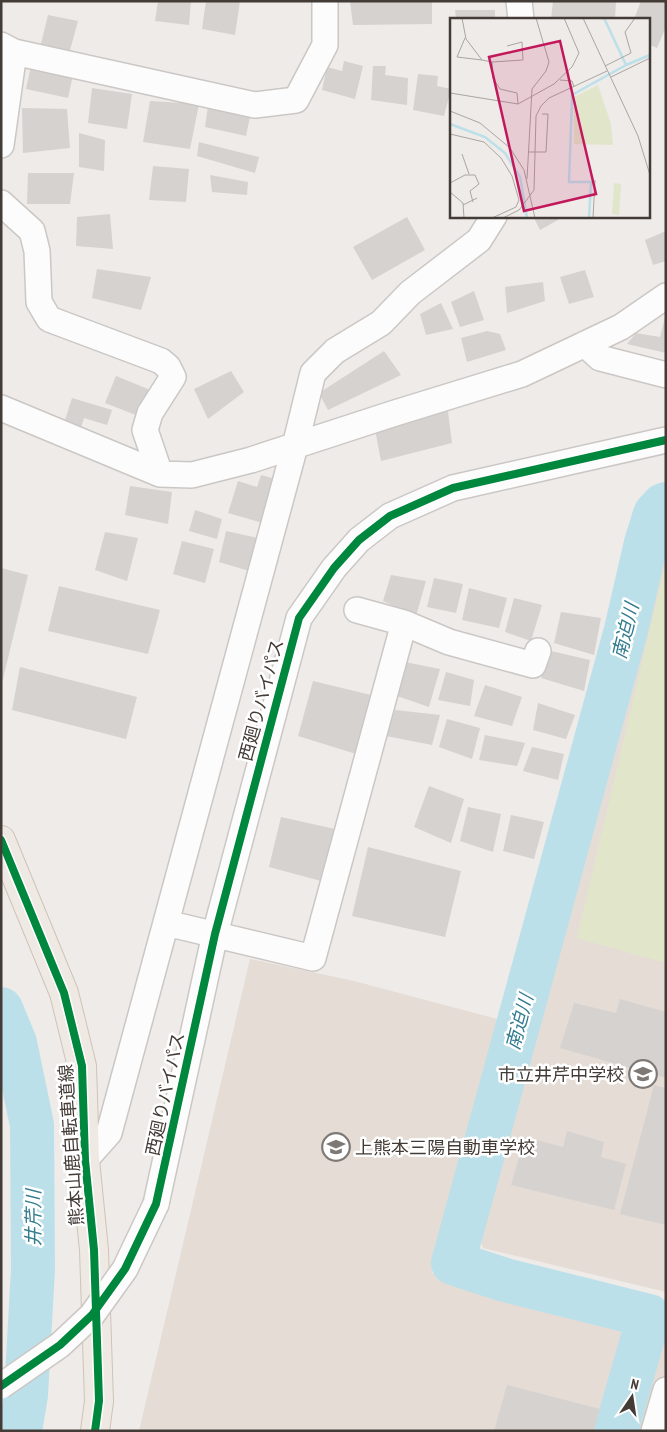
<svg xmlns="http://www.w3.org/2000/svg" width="667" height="1432" font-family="'PT Sans Narrow','Noto Sans JP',sans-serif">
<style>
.education{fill:#e4dcd5}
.green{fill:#e1e6cb}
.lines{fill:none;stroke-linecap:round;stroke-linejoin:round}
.river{stroke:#bce0e9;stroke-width:44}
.building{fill:#d6d2d0}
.minor-casing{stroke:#cbc7c5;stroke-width:28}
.major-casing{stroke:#cfc3b8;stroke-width:30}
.minor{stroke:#fcfcfc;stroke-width:25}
.major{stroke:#efe9e4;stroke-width:28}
.minor-bridge-casing{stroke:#cbc7c5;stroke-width:28;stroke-linecap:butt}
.minor-bridge{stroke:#fcfcfc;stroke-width:25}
.cycleway-casing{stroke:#fff;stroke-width:11}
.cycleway{stroke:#00873e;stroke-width:8}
.labels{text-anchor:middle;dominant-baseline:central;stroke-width:5;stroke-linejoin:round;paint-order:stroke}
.street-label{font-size:18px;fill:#433b36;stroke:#fff}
.poi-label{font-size:18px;fill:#433b36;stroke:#fff;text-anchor:end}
.water-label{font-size:19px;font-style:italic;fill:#337c90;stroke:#fff}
.inset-river{fill:none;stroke:#bce0e9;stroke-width:2.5}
.inset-road{fill:none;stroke:#aaa5a1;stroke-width:1}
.view{fill:#c2185b;fill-opacity:0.15;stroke:#c2185b;stroke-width:2.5}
.inset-edge{fill:none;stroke:#433b36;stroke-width:2.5}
</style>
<rect width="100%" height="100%" fill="#eeebe9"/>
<!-- education -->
<path class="education" d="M666,538v754l-183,-44 -4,-14 72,-277z
M250,959l104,22 147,39 -69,253 198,58 -27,100h-464z
M666,1324v107h-30z"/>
<!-- green -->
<path class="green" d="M666,561v402l-89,-25z"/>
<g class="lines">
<!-- river -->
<path class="river" d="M1,1009l14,34 17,82 1,144 -7,126 -6,36
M616,1431l33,-115 -144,-36 -52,-17 173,-633 20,-87 9,-29 8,-9 3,-1"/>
</g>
<!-- building -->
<path class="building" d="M158,1h33l-2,24 -34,-4z
M206,1h34l-5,34 -33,-6z
M350,1h82v23l-79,1z
M553,1h63l-1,18h-64z
M641,1h25v26l-9,21 -9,-4v-25h-14z
M455,10h40v9h-39z
M48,15l30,6 -9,33 -29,-6z
M344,61l19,5 -8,33 -33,-9 5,-23 15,4z
M31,66l42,9 -5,23 -42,-9z
M373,66h13l-1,9 23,3 -1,27 -36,-5z
M418,74l20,2 -1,10 14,3 -7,27 -31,-6z
M92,88l40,6 -5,35 -39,-6z
M150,101l49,3 -9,45 -47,-7z
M208,106l43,6 -5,24 -41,-9z
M22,108l45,1 3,39 -47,5z
M79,133l26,7 -1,31 -25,-4z
M199,142l60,15 -4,16 -58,-17z
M153,166l36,3 -3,33 -37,-2z
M28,173h46l-4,31h-43z
M210,175l38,7 -1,13 -35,-3z
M110,214l3,35 -37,-3 1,-29z
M533,216h32l-25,14z
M407,217l18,33 -53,30 -19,-33z
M666,231v30l-13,4 -8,-25z
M97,269l54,8 -10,33 -49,-12z
M585,270l9,27 -25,7 -9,-27z
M543,282l2,19 -38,12 -2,-26z
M474,291l10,29 -24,7 -9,-25z
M441,303l12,26 -27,6 -6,-21z
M665,317l1,36 -39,-9 9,-11 24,4z
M487,331l13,3 6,16 -39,12 -6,-24z
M384,351l17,24 -73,35 -9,-17z
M231,371l13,21 -36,27 -14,-30z
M116,376l37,15 -12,26 -36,-14z
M72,398l40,12 -5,15 -23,-7 -3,10 -17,-5z
M447,404l5,39 -71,18 -7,-37z
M261,475l18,5 -13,44 -38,-11 10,-32 19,6z
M130,486l42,6 -4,32 -43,-9z
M195,510l27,9 -5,20 -28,-8z
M226,531l32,7 -9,33 -30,-9z
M105,532l33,6 -11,43 -32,-11z
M182,541l32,8 -9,34 -32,-9z
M1,568l27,7 -26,108h-1z
M391,575l35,6 -10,35 -33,-15z
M434,578l29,6 -7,29 -29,-6z
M59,586l101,24 -12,44 -100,-23z
M469,588l38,10 -8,30 -37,-8z
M514,598l28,7 -11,36 -26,-9z
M561,612l40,6 -7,37 -40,-12z
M551,651l39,9 -6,31 -43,-13z
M405,662l35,7 -11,38 -32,-11z
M20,667l117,30 -11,42 -114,-29z
M446,672l28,8 -4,26 -32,-6z
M313,681l58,14 -15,59 -58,-18z
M485,685l37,12 -10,29 -38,-10z
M538,703l37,12 -9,24 -33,-9z
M395,710l45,5 -8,30 -46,-9z
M447,719l33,9 -8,31 -33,-12z
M485,735l40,8 -8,23 -38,-6z
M532,747l32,7 -6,26 -35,-9z
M429,786l35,13 -13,44 -37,-16z
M468,807l33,7 -8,38 -33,-11z
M511,815l33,7 -10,37 -31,-8z
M281,817l54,12 -14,52 -52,-14z
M368,847l93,24 -16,66 -93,-21z
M620,999l46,13v66l-106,-30 14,-45 42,10z
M654,1085l12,3v137l-46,-11z
M567,1131l37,11 -3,15 25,7 -12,46 -103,-25 14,-48 38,10z
M507,1385l93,24 -6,22h-100z"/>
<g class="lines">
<defs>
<path id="minor" d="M519,1l2,18
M1,45l13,7 -13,93
M14,52l241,53 41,-5 29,-55v-44
M1,203l31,28 5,20 2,51 10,17 112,42 7,6 5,10 -23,36 -5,17 15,44
M585,344l15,14 66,17
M1,408l159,66 32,1 59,-15 141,-46 130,-40 99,-47 45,-31
M357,610l47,13 45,19 84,23 5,-14
M166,923l147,35 91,-335
M85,1160l24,-27 186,-687 18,-73 22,-22 46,-28 29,-30 69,-53 15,-24
M156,1204l59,-270 84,-316 35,-50 25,-28 31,-24 63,-28 213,-48
M654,1431l12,-41"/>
<path id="major" d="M1,840l63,153 18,73 3,94 9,90 5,151 -4,30"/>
</defs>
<!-- minor casing -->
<use href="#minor" class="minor-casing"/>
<!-- major casing -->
<use href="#major" class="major-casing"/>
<!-- minor -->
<use href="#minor" class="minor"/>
<!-- major -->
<use href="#major" class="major"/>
<defs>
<path id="minor-bridge" d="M1,1386l59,-41 32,-30 33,-46 31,-65"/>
</defs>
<!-- minor-bridge casing -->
<use href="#minor-bridge" class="minor-bridge-casing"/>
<!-- minor-bridge -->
<use href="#minor-bridge" class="minor-bridge"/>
<defs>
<path id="cycleway" d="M1,840l63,153 18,73 3,94 9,90 5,151 -4,30
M1,1386l59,-41 32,-30 33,-46 31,-65 59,-270 84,-316 35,-50 25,-28 31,-24 63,-28 213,-48"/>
</defs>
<!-- cycleway casing -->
<use href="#cycleway" class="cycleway-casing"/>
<!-- cycleway -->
<use href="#cycleway" class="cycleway"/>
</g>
<!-- icons -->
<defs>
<symbol id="school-ring" viewBox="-11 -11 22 22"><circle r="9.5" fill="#fff" stroke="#7f7975" stroke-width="1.5"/><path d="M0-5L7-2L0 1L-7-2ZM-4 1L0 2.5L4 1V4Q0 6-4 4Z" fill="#7f7975"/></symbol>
</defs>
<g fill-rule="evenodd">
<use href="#school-ring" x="627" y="1058" width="32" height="32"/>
<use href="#school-ring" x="320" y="1131" width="32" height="32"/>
</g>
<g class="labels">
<!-- street labels -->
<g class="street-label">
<text transform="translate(261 700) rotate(-75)">西廻りバイパス</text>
<text transform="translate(165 1094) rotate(-78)">西廻りバイパス</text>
<text transform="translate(71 1145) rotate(-94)">熊本山鹿自転車道線</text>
</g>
<!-- poi labels -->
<g class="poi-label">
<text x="624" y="1074">市立井芹中学校</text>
<text x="355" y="1147" text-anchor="start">上熊本三陽自動車学校</text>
</g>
<!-- water labels -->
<g class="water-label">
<text transform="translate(625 631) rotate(-76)">南迫川</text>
<text transform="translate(519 1022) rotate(-75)">南迫川</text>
<text transform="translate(33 1218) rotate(-90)">井芹川</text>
</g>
</g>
<!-- overview -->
<g transform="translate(450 18)">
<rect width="200" height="200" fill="#eeebe9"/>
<path d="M148,67l13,39 2,21 -39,-1v-47zM164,165l7,1 -2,31 -7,-1z" fill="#e1e6cb"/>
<path class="inset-river" d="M176,47l24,-10M0,106l35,13 20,16 15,24 7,41M139,200l2,-36h-22l3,-83v-4l54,-30 -22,-47"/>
<path class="inset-road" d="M12,0l4,21 16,21 10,2 1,16 7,11 17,4 1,11M133,0l55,118 12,39M15,20l-8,19 25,3M42,44l31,-2 -1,-18 -15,4M155,48l26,-13 -6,-21 10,-14M161,59l39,-19M110,62l12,1 2,6M0,75l68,11 36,-20 18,-17 7,-14 -15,-35M0,93l30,12 30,25 14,22 11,48M0,116l34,8 17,16 11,18 7,24 -3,7 -24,11M79,134h17l2,-38h-6M12,136l7,20M77,161l5,-90 14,-18 3,-9 -13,-44M0,165l15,-8h10l4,9 -9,7 3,11M0,174l13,11 1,15M13,187l14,-7M53,200l16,-8 15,-20 2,-74 5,-10 8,-8 58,-27M143,200l2,-38"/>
<path class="view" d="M110,23l36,153 -72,17 -35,-154z"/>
<rect width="200" height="200" class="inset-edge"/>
</g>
<!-- border -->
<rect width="667" height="1432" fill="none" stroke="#433b36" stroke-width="5"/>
<!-- north arrow -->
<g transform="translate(632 1397) rotate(13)" stroke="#ffffff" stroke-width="4" paint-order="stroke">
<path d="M0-4L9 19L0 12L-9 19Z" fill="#433b36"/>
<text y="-8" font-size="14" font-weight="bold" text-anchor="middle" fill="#433b36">N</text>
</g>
</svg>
